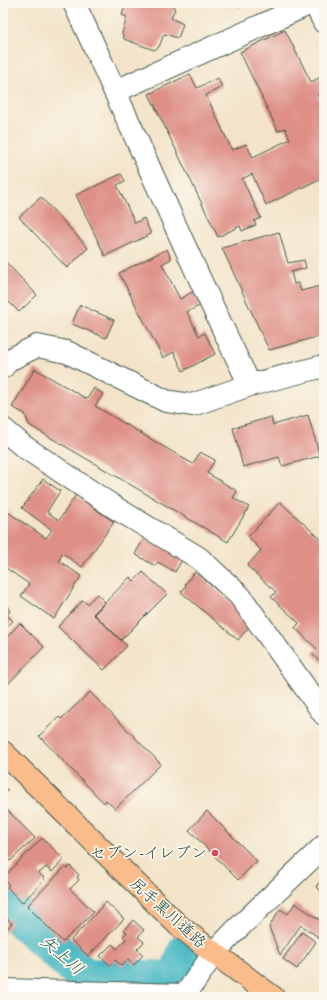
<svg xmlns="http://www.w3.org/2000/svg" width="327" height="1000" font-family="Caveat,'Klee One',sans-serif">
<style>
.lines{fill:none;stroke-linecap:round;stroke-linejoin:round}
.river{stroke:#4bb9c4;stroke-width:38}
.building{fill:#de9087}
.minor-casing{stroke:#3f564a;stroke-width:24}
.major-casing{stroke:#3f564a;stroke-width:24}
.minor{stroke:#fff;stroke-width:22}
.major{stroke:#f9bc8a;stroke-width:22}
.poi-dot{fill:#d1495b;stroke:#fbf7ec;stroke-width:1.5}
.labels{text-anchor:middle;dominant-baseline:central;stroke-width:3.5;stroke-linejoin:round;paint-order:stroke}
.poi-label{font-size:16px;fill:#1f3d34;stroke:#fbf7ec;text-anchor:end}
.street-label{font-size:16px;fill:#1f3d34;stroke:#fbf7ec}
.water-label{font-size:17px;font-style:italic;fill:#2a5c58;stroke:#fbf7ec}
</style>
<rect width="100%" height="100%" fill="#fbf7ec"/>
<filter id="ink" filterUnits="userSpaceOnUse"><feTurbulence type="fractalNoise" baseFrequency=".025" numOctaves="2"/><feDisplacementMap in="SourceGraphic" scale="8" xChannelSelector="R" yChannelSelector="G"/><feConvolveMatrix kernelMatrix="1 2 1 2 8 2 1 2 1" color-interpolation-filters="sRGB"/></filter>
<filter id="wash" filterUnits="userSpaceOnUse"><feTurbulence type="fractalNoise" baseFrequency=".012" numOctaves="4" result="noise"/><feDisplacementMap in="SourceGraphic" scale="16" xChannelSelector="R" yChannelSelector="G"/><feGaussianBlur stdDeviation="0.9" result="paint"/><feColorMatrix in="noise" values="0 0 0 0 0 0 0 0 0 0 0 0 0 0 0 0 0 1.4 0 .05"/><feComposite in="paint" operator="in"/></filter>
<g filter="url(#wash)">
<rect width="100%" height="100%" fill="#f3e4c9"/>
<g class="lines">
<!-- river -->
<path class="river" d="M3,899l3,6 79,72 91,3 11,-30"/>
</g>
<g id="blocks">
<!-- building -->
<path class="building" d="M126,3h18l9,4 1,-4 10,3 8,-3 3,7 -1,1 -3,7 12,6 -5,14 -14,-4 -5,13 -5,3 -30,-11 -2,-6 5,-16 -5,-2z
M226,3h20l-8,4 -2,-4 -8,4z
M285,30l26,52 10,-5 3,7v8l-7,3 7,14v68l-58,28 -14,-31 -10,5 19,39 -7,3 2,4 -14,6 -2,-5 -22,11 -69,-143 41,-20 7,14 21,-10 4,9 -16,8 26,55 14,-6 7,13 37,-18 -5,-11 -7,3 -38,-79z
M121,174l4,7 -8,4 18,38 9,-5 7,16 -46,22 -29,-61z
M41,197l47,51 -21,20 -48,-51z
M279,232l9,31 16,-3 2,8 -15,4 3,12 4,-1 3,8 23,-6v50l-55,15 -47,-102z
M167,249l4,10 -9,5 18,35 14,-8 7,14 -14,7 12,24 6,-3 10,21 -32,17 -9,-19 -11,6 -44,-85z
M3,259l34,36 -18,17 -11,-11 -1,2 -4,-4z
M80,305l34,15 -8,18 -34,-14z
M35,369l52,30 7,-11 9,6 -8,12 98,58 7,-12 15,8 -8,13 30,18 -4,7 16,9 -21,35 -199,-117 -4,-11 -13,-7z
M308,415l12,41 -38,10 -3,-9 -36,10 -10,-39 38,-11 2,8z
M43,479l17,12 -13,21 12,8 17,-25 38,27 -32,45 -20,-14 -3,8 22,15 -27,43 -33,-23 8,-12 -26,-18v-57l43,29 6,-8 -30,-22z
M280,502l44,40v123l-12,-11 5,-5 -22,-21 4,-5 -28,-26 5,-5 -29,-26 14,-16 -13,-13z
M145,537l38,21 -8,14 -17,-10 -3,4 -20,-12z
M143,572l24,22 -46,46 -27,-26 36,-37 4,4z
M195,572l59,49 -16,19 -57,-48 5,-6 -1,-2z
M97,594l8,8 -12,12 34,32 -23,24 -46,-43 25,-27 4,4z
M3,604l7,7 -3,4 6,6 -10,10z
M20,623l24,24 -41,42v-48z
M90,692l71,72 -46,45 -9,-9 -2,3 -65,-67 20,-19 2,2z
M3,786l5,5 -5,5z
M3,806l32,32 -25,23 -7,-7z
M207,811l50,50 -19,19 -49,-50z
M42,838l22,21 -12,13 -6,-5 -7,6 6,6 -23,24 -15,-16 2,-2 -6,-7z
M70,866l9,9 -2,2 2,3 -9,9 24,23 -31,30 -36,-36 38,-39 2,2z
M324,879v15l-8,-8z
M106,902l18,17 -36,37 -17,-16z
M295,903l29,20v11l-3,5 -20,-14 -21,30 -11,-28 11,-18 8,5z
M3,915l9,8 -9,11z
M133,920l11,10 -6,7 6,5 -7,7 6,6 -9,10 -6,-6 -6,7 -7,-6 -5,5 -10,-9 12,-12 5,5 9,-10 -3,-3 4,-4 -3,-2z
M302,932l14,10 -19,27 -14,-10z"/>
</g>
</g>
<g filter="url(#ink)">
<use href="#blocks" fill-opacity="0" stroke="#3f564a" stroke-width="1"/>
<g class="lines">
<defs>
<path id="minor" d="M74,3c60,127 114,256 176,382
M315,3l9,19
M116,91l195,-88
M3,367l6,-7 28,-14 30,6 99,49 26,4 58,-20 74,-19
M3,429l20,17 91,61 85,51 41,38 84,118
M3,990l182,5 29,-42 20,-21 90,-86"/>
<path id="major" d="M3,752l175,173 36,28 59,44"/>
</defs>
<!-- minor casing -->
<use href="#minor" class="minor-casing"/>
<!-- major casing -->
<use href="#major" class="major-casing"/>
<!-- minor -->
<use href="#minor" class="minor"/>
<!-- major -->
<use href="#major" class="major"/>
</g>
</g>
<!-- markers -->
<circle class="poi-dot" cx="215" cy="853" r="4"/>
<g class="labels">
<!-- poi labels -->
<g class="poi-label">
<text x="207" y="853">セブン-イレブン</text>
</g>
<!-- street labels -->
<g class="street-label">
<text transform="translate(168 913) rotate(42)">尻手黒川道路</text>
</g>
<!-- water labels -->
<g class="water-label">
<text transform="translate(62 955) rotate(41)">矢上川</text>
</g>
</g>
<!-- margin -->
<rect width="327" height="1000" fill="none" stroke="#fbf7ec" stroke-width="16"/>
</svg>
